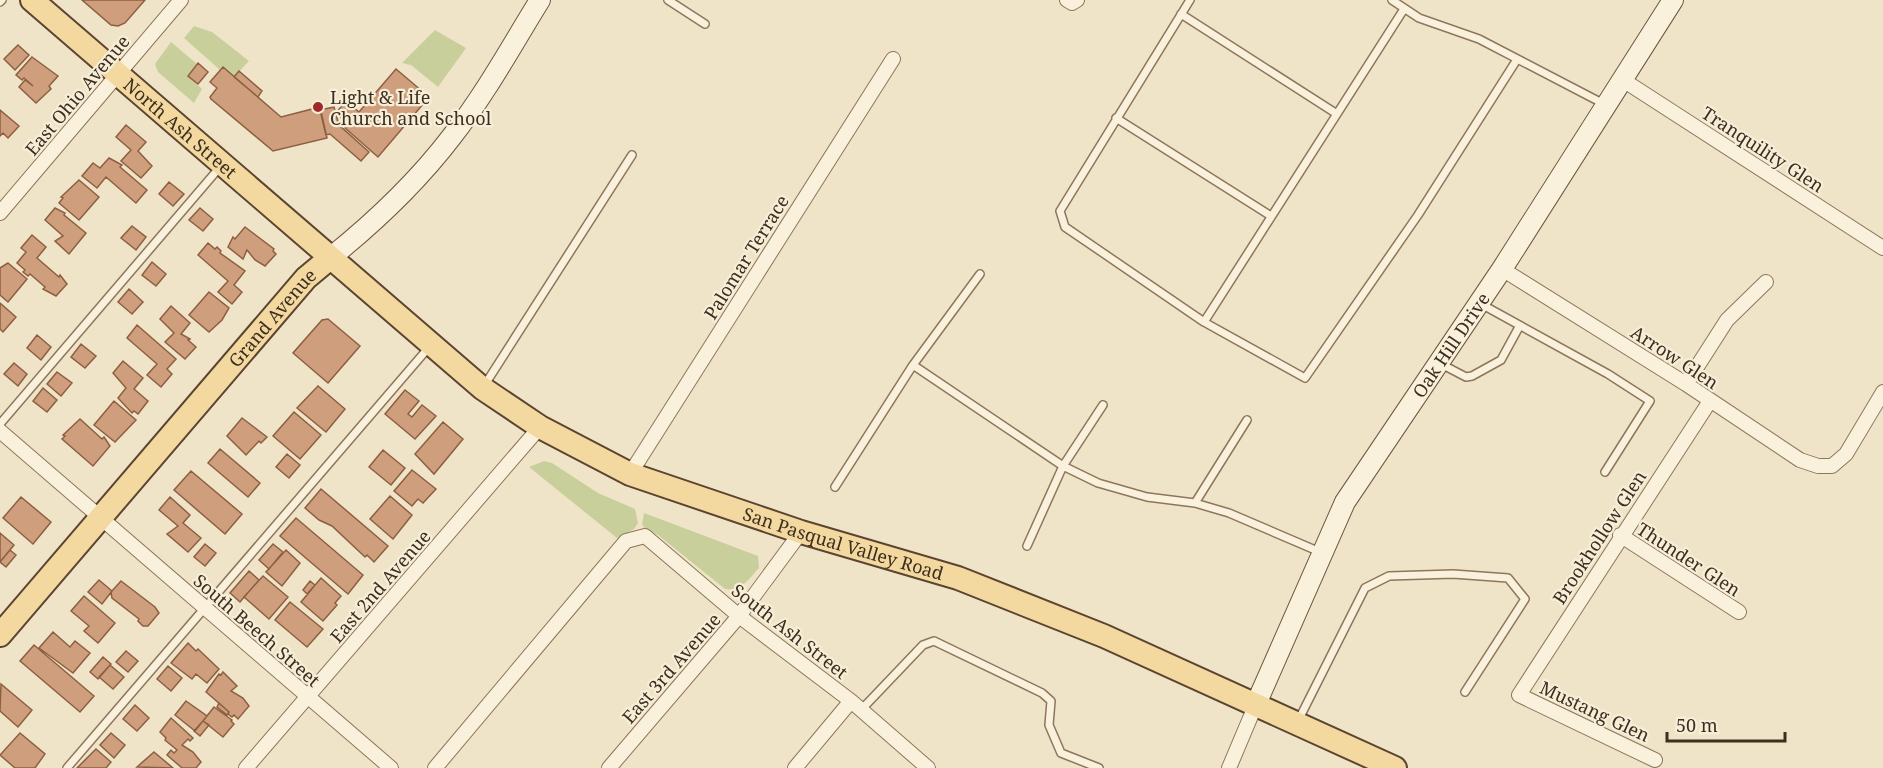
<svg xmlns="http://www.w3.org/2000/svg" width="1883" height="768" font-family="'Noto Serif',serif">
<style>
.green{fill:#c9cf9b}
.building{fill:#cf9f7d;stroke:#8d5f41;stroke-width:1.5}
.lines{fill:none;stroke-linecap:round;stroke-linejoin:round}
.lane-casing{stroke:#8d765c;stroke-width:10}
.street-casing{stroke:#8d765c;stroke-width:16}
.secondary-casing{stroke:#6f573f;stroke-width:22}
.primary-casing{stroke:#5b4430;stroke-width:26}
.lane{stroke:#faf1dc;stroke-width:7}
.street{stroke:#faf1dc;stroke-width:14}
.secondary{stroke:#faf1dc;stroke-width:20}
.primary{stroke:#f3d9a0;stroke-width:22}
.poi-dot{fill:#9e2a2b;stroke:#f7eed8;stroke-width:2}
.labels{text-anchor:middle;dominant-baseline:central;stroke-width:4.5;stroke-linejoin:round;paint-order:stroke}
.street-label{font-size:18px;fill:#3d2e20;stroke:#f7eed8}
.poi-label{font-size:18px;fill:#3d2e20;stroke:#f7eed8;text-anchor:start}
</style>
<rect width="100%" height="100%" fill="#f0e4c8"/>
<!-- green -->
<path class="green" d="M194,26l18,6 37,29 -15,16 -11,-10 -3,3 -36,-32z
M435,30l31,18 -28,39 -27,-22 -9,-2z
M171,42l26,22 -9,12 14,13 -8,14 -36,-31 -3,-8z
M544,461l8,2 46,30 37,16 3,14 -4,6 -17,9 -88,-71z
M644,513l114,43 1,12c-10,11 -18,24 -34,21l-67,-54 -13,-6 -3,-5z"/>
<!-- building -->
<path class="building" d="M82,0h63l-20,23 -7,3 -7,-1z
M18,45l11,10 -14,15 -11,-11z
M32,57l26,19 -9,10 2,3 -15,14 -17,-16 6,-7 8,6 -9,-8 -2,2 -6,-5z
M198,63l10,9 -10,12 -10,-8z
M223,67l58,50 39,-10 7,31 -54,13 -62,-52 -1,-2 7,-9 -7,-6z
M396,69l33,28 -51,60 -33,-29 3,-4 -12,-11 10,-12 13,11z
M239,71l23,20 -4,6 -24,-20z
M334,107l5,18 30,27 -8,9 -31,-27 -4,1 -6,-25z
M0,110l19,16 -11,12 -5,-5 -3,3z
M126,125l20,17 -8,9 14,15 -11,12 -20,-17 10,-11 -15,-13z
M109,158l13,7 -2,2 27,23 -11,13 -30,-26 -9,11 -15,-12 11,-13 7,5z
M79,180l20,17 -20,23 -20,-17 4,-5 -2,-1z
M169,182l15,12 -11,12 -14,-12z
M55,208l10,5 -1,2 22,18 -17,21 -14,-13 8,-5 -18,-16z
M200,208l13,11 -10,12 -14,-11z
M132,226l14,11 -10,13 -15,-12z
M245,227l29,22 -1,2 3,3 -11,12 -10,-6 -8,-10 -4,9 -15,-12 5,-10 2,2z
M32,235l14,12 -9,11 22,19 1,-2 7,9 -11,12 -13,-7 2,-2 -15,-13 -2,2 -5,-4 2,-2 -8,-7 9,-11 -5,-4z
M208,243l7,6 2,-2 4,4 -1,2 25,18 -11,14 8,7 -10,12 -14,-12 10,-11 -30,-26z
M152,262l14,12 -10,12 -14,-11z
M8,263l19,16 -19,23 -8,-7v-27z
M129,289l14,13 -11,12 -14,-12z
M209,292l20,16 -7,12 -13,12 -20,-17z
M0,303l16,14 -13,15 -3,-3z
M171,306l19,17 -9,11 9,5 -2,1 8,7 -11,12 -20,-17 9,-9 -14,-14z
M328,319l32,27 -32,37 -35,-30 29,-33z
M137,325l39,34 -9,10 5,5 -11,13 -14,-12 10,-11 -30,-26z
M37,335l14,12 -10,13 -14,-12z
M81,344l15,12 -11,12 -14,-11z
M123,361l20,17 -9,11 14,12 -10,13 -4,-3 -2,2 -14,-15 8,-10 -13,-15z
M14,363l13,11 -9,12 -14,-12z
M57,372l15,11 -11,13 -14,-12z
M318,386l27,23 -19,23 -29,-24z
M43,388l14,12 -10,12 -14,-11z
M405,390l14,11 -11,13 4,3 10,-12 14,11 -21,23 -30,-25z
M114,401l22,19 -21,22 -21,-17z
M294,412l27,23 -21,24 -27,-23z
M242,418l25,19 -6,6 -2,-2 -13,14 -19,-19z
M80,419l22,20 2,-2 6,9 -17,20 -31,-27 3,-3 -2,-1z
M443,422l20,17 -29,35 -19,-20z
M220,449l40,34 -12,14 -40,-34z
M383,450l22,18 -14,17 -22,-18z
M287,454l13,11 -11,13 -13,-11z
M412,470l24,19 -13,14 -5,-4 -6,7 -18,-15z
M191,471l51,43 -17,20 -51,-44z
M321,489l67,57 -14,16 -7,-7 -2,2 -33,-31 -13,-6 -14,-12z
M390,496l22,19 -19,24 -23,-20z
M21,497l30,25 -18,22 -30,-26z
M170,497l20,18 -7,8 18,15 -13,14 -21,-18 11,-8 -19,-16z
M296,518l67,57 -15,19 -68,-58z
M0,533l14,12 -14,17z
M205,544l11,9 -11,13 -11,-9z
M273,544l10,8 -14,17 -10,-9z
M10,550l6,5 -10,12 -6,-5z
M286,550l14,13 -18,23 -16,-14z
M249,571l10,9 -19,22 -10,-9z
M263,576l25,21 -19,22 -25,-22z
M321,578l20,18 -6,7 2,2 -14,16 -22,-19z
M99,580l13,11 -10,13 -14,-12z
M121,581l34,26 4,6 -11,13h-5l-5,-5 1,-2 -27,-21 -1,-6z
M310,581l5,4 -8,9 -4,-4z
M84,596l31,27 -17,20 -14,-12 5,-5 -18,-15z
M290,602l33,27 -16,18 -32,-27z
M53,632l17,15 5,-6 15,12 -17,20 -34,-25z
M188,643l8,8 2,-2 21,20 -12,14 -11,-9 -4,5 -21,-16z
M34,645l60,51 -14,16 -60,-51z
M126,651l12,10 -10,11 -12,-10z
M103,657l8,7 -13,15 -8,-7z
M110,665l14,12 -11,12 -14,-12z
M168,666l14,12 -11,13 -14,-12z
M223,672l14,14 -6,5 12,7 6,8 -11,13 -4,-4 -2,2 -4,-3 1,-2 -23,-20 13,-18 2,1z
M1,684l31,26 -14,17 -18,-16z
M186,701l21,15 -12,15 -20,-16z
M219,703l10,9 -2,3 -10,-8z
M135,705l14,13 -12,13 -14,-12z
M214,707l18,13 -1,1 3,3 -11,13 -20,-16z
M171,718l22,20 -3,3 -2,-2 -6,6 11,7 8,10 -5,6h-14l-15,-13 4,-5 3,3 3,-3 -12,-10 1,-2 -6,-6z
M203,721l6,4 -9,11 -6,-5z
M20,733l25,21 -10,14h-20l-15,-13z
M111,733l14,12 -11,13 -14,-13z
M96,749l15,13 -5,6h-29z
M154,752l19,16 -36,-1z"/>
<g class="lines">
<defs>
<path id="lane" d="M668,0l37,24
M1190,0l-130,211 5,16 139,95 101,56 113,-163 98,-154
M1392,0l27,18 60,21 125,65
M0,2l2,-2
M1181,14l156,100
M1116,118l155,98
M1481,304l127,70 42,27 -45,71
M1204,322l200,-313
M1441,364l25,13 6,-1 29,-16 18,-33
M913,365l150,101 35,17 49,14 48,6 34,10 91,39
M484,386l148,-231
M0,424l220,-257
M835,487l78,-122 67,-91
M1195,503l52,-83
M1027,546l36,-80 40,-61
M861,710l62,-65 11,-4 108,52 9,8 -2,24 12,28 38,15
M1298,721l67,-133 24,-12 64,-2 55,4 17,21 -60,93
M67,768l363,-422"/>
<path id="street" d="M1067,0l5,3 5,-3
M1623,80l260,168
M0,213l181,-213
M1502,269l184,115 114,76 18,6h14l14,-12 37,-62
M1686,384l41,-64 39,-38
M0,431l391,337
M630,474l263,-415
M1620,535l119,77
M1655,760l-136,-65 191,-294
M246,768l294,-341
M435,768l191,-227 19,-5 94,80 112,85 77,67
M609,768l130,-152 62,-84
M795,768l56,-67
M1229,768l27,-64"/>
<g id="secondary">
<path d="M330,258c45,-36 88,-77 123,-123 33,-42 59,-90 87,-135"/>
<path id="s1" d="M1256,704l89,-202 157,-233 171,-269"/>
</g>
<g id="primary">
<path id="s2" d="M32,0l450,388 58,39 90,47 171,58 157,46 146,58 291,132"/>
<path id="s3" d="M0,635l306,-357 24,-20"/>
</g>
</defs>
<!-- lane casing -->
<use href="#lane" class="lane-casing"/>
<!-- street casing -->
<use href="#street" class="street-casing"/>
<!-- secondary casing -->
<use href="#secondary" class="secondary-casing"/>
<!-- primary casing -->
<use href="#primary" class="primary-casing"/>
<!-- lane -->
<use href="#lane" class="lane"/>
<!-- street -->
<use href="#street" class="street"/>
<!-- secondary -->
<use href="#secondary" class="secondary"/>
<!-- primary -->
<use href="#primary" class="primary"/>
</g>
<!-- markers -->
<circle class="poi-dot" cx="318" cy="107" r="6"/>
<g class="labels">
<!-- street labels -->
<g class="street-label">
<text transform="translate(77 95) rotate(-50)">East Ohio Avenue</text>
<text stroke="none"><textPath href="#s2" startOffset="196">North Ash Street</textPath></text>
<text transform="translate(1763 149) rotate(33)">Tranquility Glen</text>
<text transform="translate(746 257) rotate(-58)">Palomar Terrace</text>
<text stroke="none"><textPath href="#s3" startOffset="418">Grand Avenue</textPath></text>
<text stroke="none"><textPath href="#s1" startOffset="410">Oak Hill Drive</textPath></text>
<text transform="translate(1675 357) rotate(33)">Arrow Glen</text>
<text transform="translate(1599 537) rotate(-57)">Brookhollow Glen</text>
<text stroke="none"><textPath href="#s2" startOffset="990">San Pasqual Valley Road</textPath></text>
<text transform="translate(1689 559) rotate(33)">Thunder Glen</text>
<text transform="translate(380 586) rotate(-49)">East 2nd Avenue</text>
<text transform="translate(257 630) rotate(41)">South Beech Street</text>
<text transform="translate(790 631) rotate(38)">South Ash Street</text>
<text transform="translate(671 668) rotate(-49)">East 3rd Avenue</text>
<text transform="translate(1595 711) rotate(25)">Mustang Glen</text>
</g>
<!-- poi labels -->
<g class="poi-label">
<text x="330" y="97">Light &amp; Life<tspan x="330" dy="21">Church and School</tspan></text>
</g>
</g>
<!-- scale -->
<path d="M1667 732v9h118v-9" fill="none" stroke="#3d2e20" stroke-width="3"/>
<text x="1676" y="732" font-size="18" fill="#3d2e20" stroke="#f7eed8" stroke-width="4.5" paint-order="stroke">50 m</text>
</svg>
